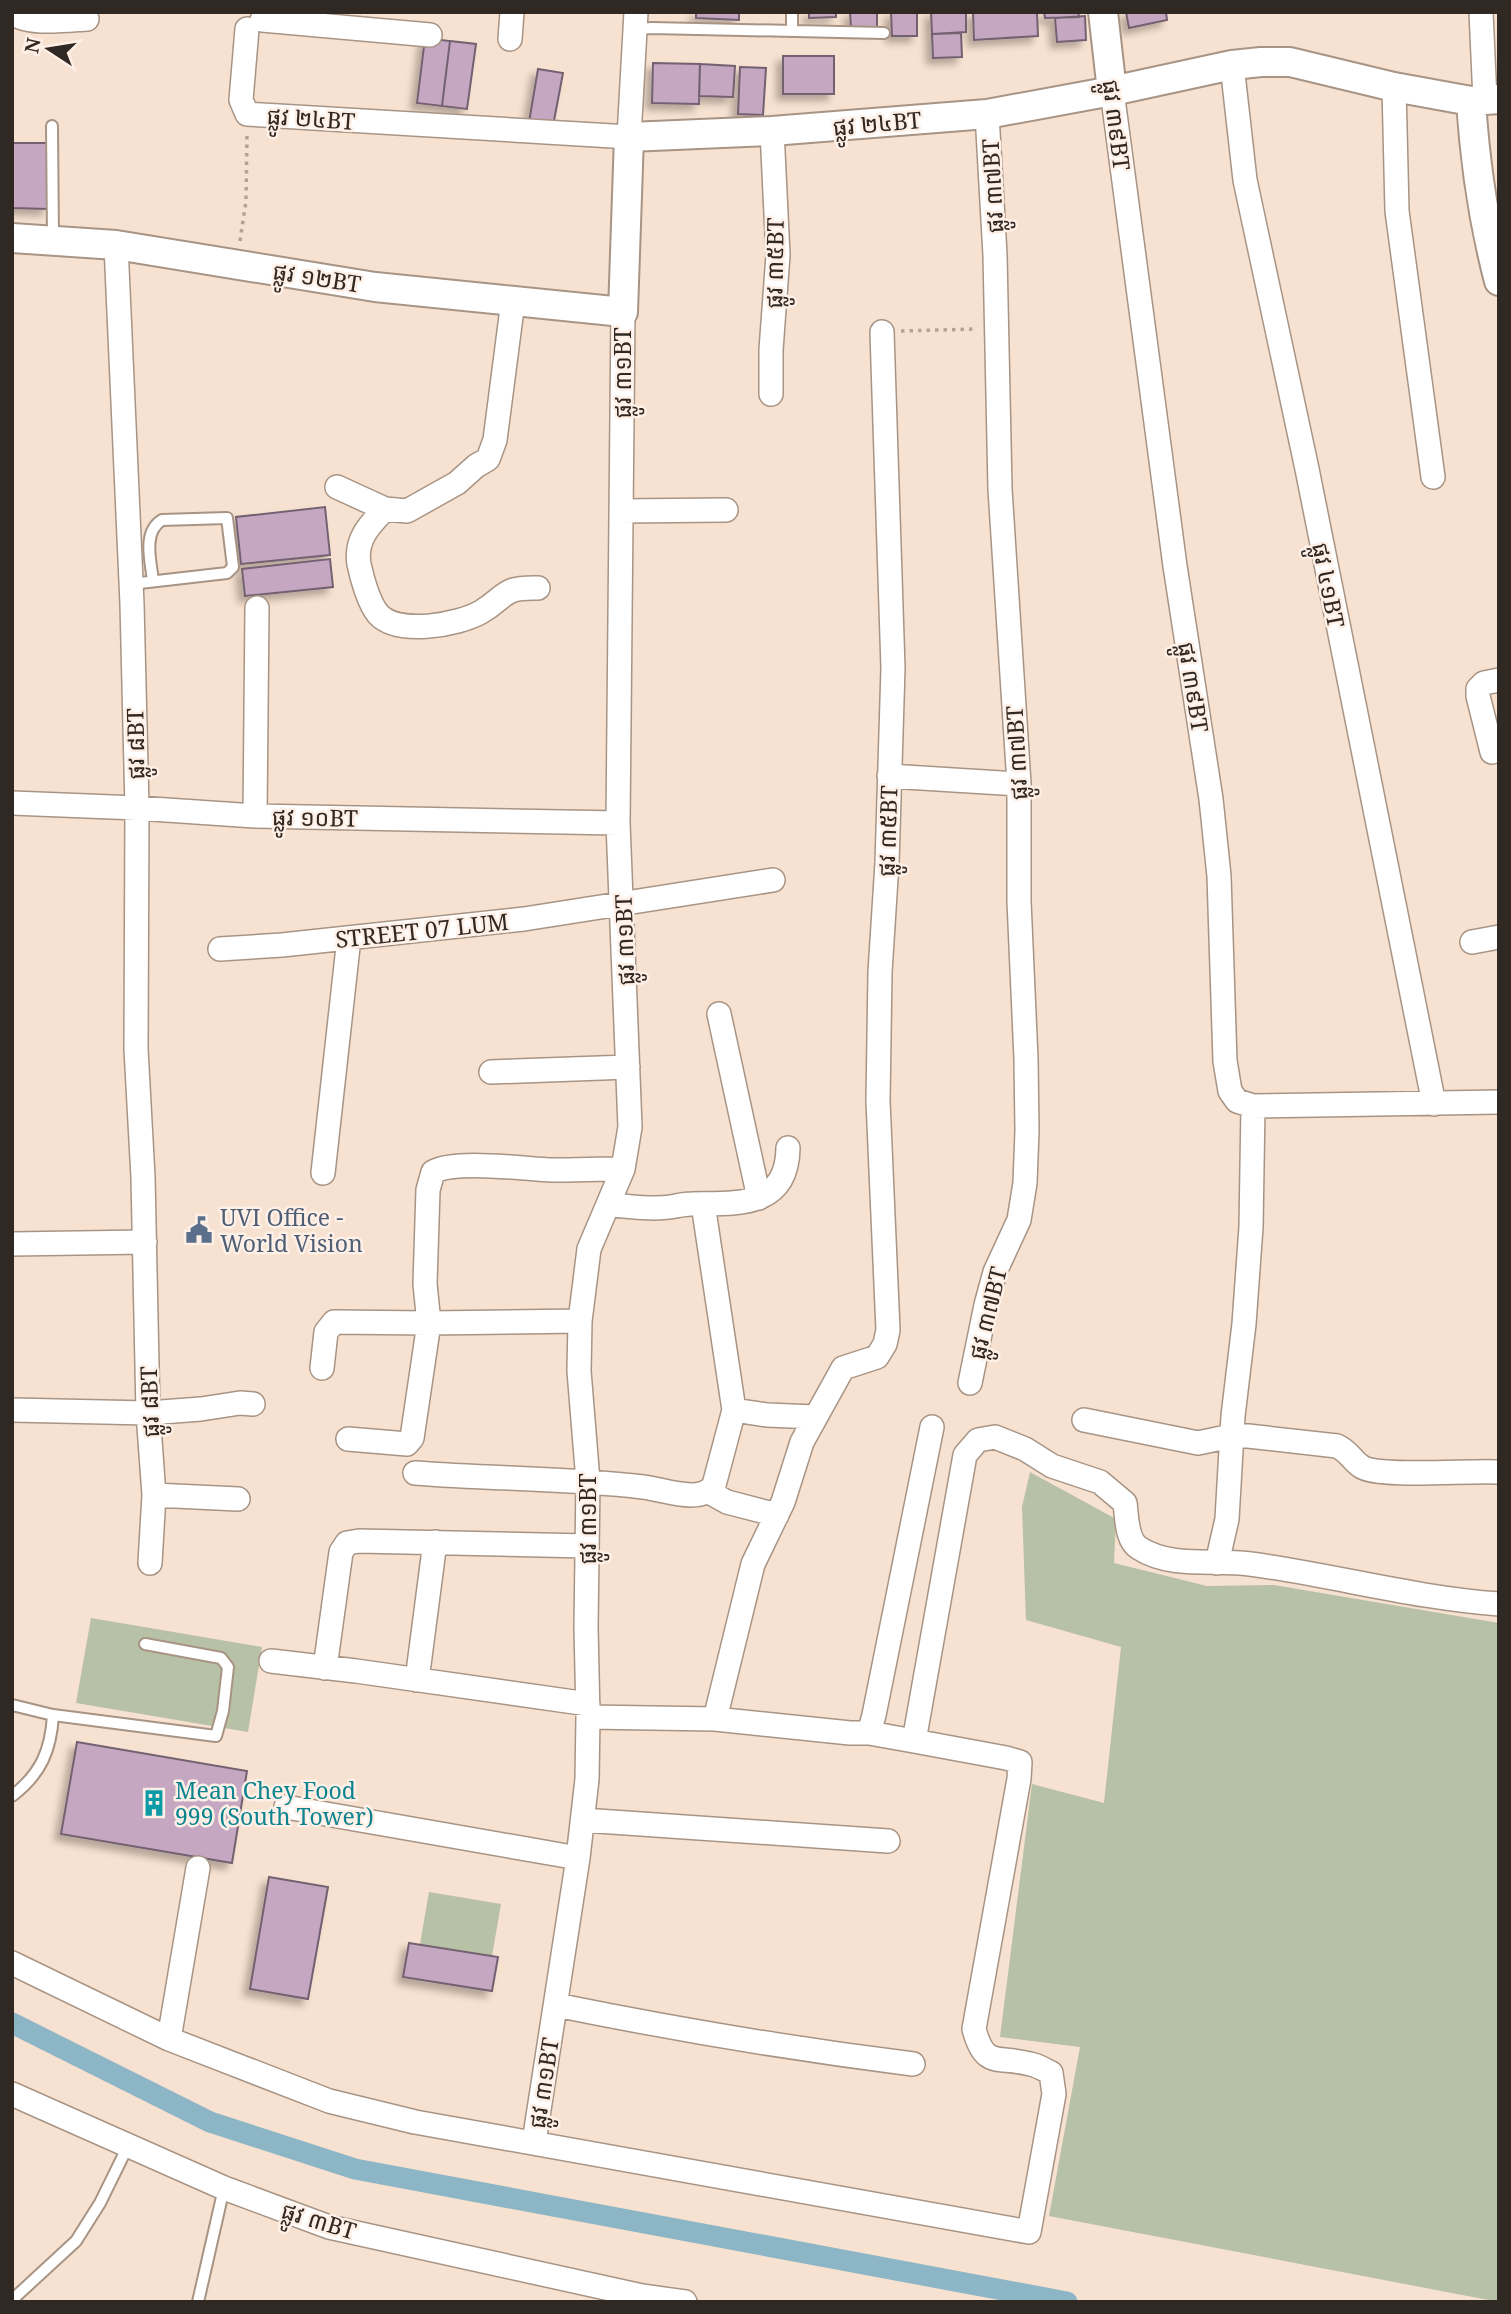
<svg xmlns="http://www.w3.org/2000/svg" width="1511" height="2314" font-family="'Noto Serif','Noto Sans Khmer',serif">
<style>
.green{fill:#b7c1a5}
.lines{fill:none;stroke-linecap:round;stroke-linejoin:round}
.canal{stroke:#8cb6c5;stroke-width:21}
.building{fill:#c5a7c2;stroke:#736171;stroke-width:2;filter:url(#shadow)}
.service-casing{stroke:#a89484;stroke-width:14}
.minor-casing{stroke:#a89484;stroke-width:26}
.tertiary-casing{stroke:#a89484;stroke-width:32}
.path{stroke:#b4a295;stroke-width:3.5;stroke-dasharray:3.5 5;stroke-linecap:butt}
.service{stroke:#fff;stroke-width:10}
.minor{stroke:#fff;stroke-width:23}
.tertiary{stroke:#fff;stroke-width:28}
.labels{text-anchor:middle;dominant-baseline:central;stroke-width:5;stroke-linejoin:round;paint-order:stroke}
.street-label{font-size:23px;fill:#302822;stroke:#fef0e6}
.service-label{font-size:23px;fill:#4e5e75;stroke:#fef0e6;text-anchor:start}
.culture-label{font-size:23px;fill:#0d838f;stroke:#fef0e6;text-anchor:start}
</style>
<defs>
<filter id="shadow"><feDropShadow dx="-6" dy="6" stdDeviation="3.5" flood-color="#0004"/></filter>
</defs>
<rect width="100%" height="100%" fill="#f7e1d0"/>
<!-- green -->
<path class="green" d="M1030,1472l86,47 -2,44 93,23 67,-1 225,38v679l-450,-86 31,-169 -80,-10 32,-253 72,19 17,-156 -95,-27 -4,-113z
M91,1618l171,29 -14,85 -172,-29z
M429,1892l72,12 -9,52 -72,-12z"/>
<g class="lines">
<!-- canal -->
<path class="canal" d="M12,2023l198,99 145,47 712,133"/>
</g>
<!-- building -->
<path class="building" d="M696,12h43v8l-43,-2z
M809,12h27v5l-27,1z
M850,12h27v16h-26z
M891,12h26v24h-25z
M931,12h35v20l-34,2z
M973,12h64l1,24 -64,4z
M1044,12h34l1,5 -34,1z
M1126,12h40l1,8 -38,8z
M1085,16l1,24 -29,2 -2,-24z
M961,33l1,24 -29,1 -1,-24z
M425,38l25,3 -8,65 -25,-3z
M450,41l26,3 -9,65 -25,-3z
M783,56h51v38h-51z
M653,63l47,1 -1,40 -47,-1z
M700,64l35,2 -2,31 -34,-1z
M740,67l26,1 -3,47 -25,-1z
M538,69l25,4 -10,53 -24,-4z
M12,143h37l-1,66 -36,-1z
M325,507l5,48 -89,9 -5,-47z
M330,559l3,28 -88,9 -3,-27z
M77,1742l170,29 -15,92 -171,-29z
M269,1877l59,10 -20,112 -58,-10z
M409,1943l89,14 -6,34 -89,-14z"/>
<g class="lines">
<defs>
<path id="service" d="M792,12v19
M635,29l17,-1 232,5
M52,126l1,113
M131,584l96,-11 6,-6 -6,-49 -65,2c-20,12 -11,42 -9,61
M12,1705l41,10c-2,35 -12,59 -41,81
M53,1715l163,21 7,-25 5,-44 -7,-9 -76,-14
M12,2300l64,-59 24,-38 28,-57
M198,2302l26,-114"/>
<path id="minor" d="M12,12c11,14 57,8 75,7
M1481,12l4,88
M262,20l168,15
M247,29l-6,71 6,14 382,23 7,-125
M510,39l2,-27
M1232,65l13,115 62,289 127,635
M1394,87l3,124 36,266
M1112,91l63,475 36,233 8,77 6,185 5,30 7,10 16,5 246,-4
M116,245l16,359 5,204 -1,241 7,128 5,236 6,82 -4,68
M771,394v-44l7,-95 -6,-124
M337,487l48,22 22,2 50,-28 19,-17 12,-7 7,-19 18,-139
M385,509c-16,16 -30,31 -26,55 3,15 10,39 19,50 20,22 80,11 103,-2 27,-16 20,-25 57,-24
M621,511l105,-1
M1492,752l-14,-56v-7l6,-6 15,-3
M889,776l130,8
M12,803l125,5 118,8 363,7
M255,816l2,-208
M1472,942l27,-5
M220,949l62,-4 242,-26 249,-39
M719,1014l40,184
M491,1072l137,-5
M323,1173l26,-235
M610,1205c19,1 40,5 60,2 7,-1 14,-3 21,-3 45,-1 96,5 97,-56
M12,1244l133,-2
M322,1368l4,-36 8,-10 95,1 151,-2
M970,1383l16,-78 9,-33 24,-52 6,-37 2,-52 -1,-72 -7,-158v-117l-19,-295 -5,-234 -8,-141
M12,1410l136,3 53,-4 39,-6 13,1
M734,1410l33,5 48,2
M1084,1420l114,23 33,-7h17l89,10c13,6 15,15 25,21 18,11 109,3 137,5
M348,1439l59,5 5,-6 17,-115 -4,-39 3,-94 5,-18c21,-13 92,-3 119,-2 24,0 48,-1 71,-1
M415,1473c76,6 152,5 228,14 20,2 58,18 71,-2l20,-75 -31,-206
M709,1492l18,10 50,13
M154,1495l84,4
M1217,1563l10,-44 6,-103 11,-92 7,-97 2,-121
M271,1661l85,10 232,33
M325,1668l16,-116 6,-9 12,-2 228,5
M417,1680l18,-138
M588,1717l127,2 135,14h19l45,8
M715,1719l38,-155 30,-62 19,-60 41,-74 34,-11 8,-13 3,-14 -10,-229 2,-129 7,-109 6,-195 -11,-336
M869,1733l5,-18 58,-288
M286,1807l292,51
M583,1820l305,21
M12,1963l157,76 160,62 86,21 614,110 25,-138 -3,-21c-6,-3 -14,-8 -21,-9 -32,-9 -45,6 -56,-35l45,-250 1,-17 -14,-4 -92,-17 51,-286 13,-15 17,-3 30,12 27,17 48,16 25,21c2,14 1,37 14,45 33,21 75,11 111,16 83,11 164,34 249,40
M556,2005c118,24 237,44 357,59
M169,2039l29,-171
M12,2094l212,94 105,39 313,69 43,6
M534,2142l44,-284 9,-79 1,-62 -2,-90 2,-146 -9,-110 1,-50 9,-72 34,-80 7,-42 -12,-304 5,-511"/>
<path id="tertiary" d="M1103,12l9,79
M1471,101c4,63 12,119 28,180
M12,238l104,7 259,42 248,25 6,-175 143,-6 215,-17 125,-23 120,-26 29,-3h29l104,25 77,14 28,-2"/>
</defs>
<!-- service casing -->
<use href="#service" class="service-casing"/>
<!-- minor casing -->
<use href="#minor" class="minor-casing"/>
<!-- tertiary casing -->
<use href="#tertiary" class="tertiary-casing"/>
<!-- path -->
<path class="path" d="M240,241l6,-40 1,-67
M901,331l76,-2"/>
<!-- service -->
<use href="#service" class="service"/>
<!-- minor -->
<use href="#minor" class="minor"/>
<!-- tertiary -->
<use href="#tertiary" class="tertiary"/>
</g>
<!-- icons -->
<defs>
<symbol id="civic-bare" viewBox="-9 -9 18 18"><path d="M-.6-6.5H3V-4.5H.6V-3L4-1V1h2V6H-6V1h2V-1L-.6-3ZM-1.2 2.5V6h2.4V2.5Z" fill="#5c6f8a" stroke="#fef0e6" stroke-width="2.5" paint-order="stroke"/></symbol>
<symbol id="building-bare" viewBox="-9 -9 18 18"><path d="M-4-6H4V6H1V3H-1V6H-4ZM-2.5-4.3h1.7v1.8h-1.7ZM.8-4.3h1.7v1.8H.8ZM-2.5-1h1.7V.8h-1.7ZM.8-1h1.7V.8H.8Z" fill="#0f9aa8" stroke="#fef0e6" stroke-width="2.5" paint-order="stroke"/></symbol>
</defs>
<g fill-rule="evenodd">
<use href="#civic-bare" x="180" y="1211" width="38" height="38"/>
<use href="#building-bare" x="135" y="1784" width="38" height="38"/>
</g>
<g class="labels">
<!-- street labels -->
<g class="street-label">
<text transform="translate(311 118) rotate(4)">ផ្លូវ ២៤BT</text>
<text transform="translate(877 123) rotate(-5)">ផ្លូវ ២៤BT</text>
<text transform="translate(1117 125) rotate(83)">ផ្លូវ ៣៩BT</text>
<text transform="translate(992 186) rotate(-93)">ផ្លូវ ៣៧BT</text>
<text transform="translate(774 263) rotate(-89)">ផ្លូវ ៣៥BT</text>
<text transform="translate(317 277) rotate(9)">ផ្លូវ ១២BT</text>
<text transform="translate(622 373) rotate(-90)">ផ្លូវ ៣១BT</text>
<text transform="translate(1329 585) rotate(79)">ផ្លូវ ៤១BT</text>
<text transform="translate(1194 687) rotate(81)">ផ្លូវ ៣៩BT</text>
<text transform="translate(135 744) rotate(-91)">ផ្លូវ ៨BT</text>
<text transform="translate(1016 753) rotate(-93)">ផ្លូវ ៣៧BT</text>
<text transform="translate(315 817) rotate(1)">ផ្លូវ ១០BT</text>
<text transform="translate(887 831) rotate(-88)">ផ្លូវ ៣៥BT</text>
<text transform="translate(422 930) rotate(-6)">STREET 07 LUM</text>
<text transform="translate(624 940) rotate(-92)">ផ្លូវ ៣១BT</text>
<text transform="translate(987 1313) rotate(-76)">ផ្លូវ ៣៧BT</text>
<text transform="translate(149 1402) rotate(-92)">ផ្លូវ ៨BT</text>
<text transform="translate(587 1519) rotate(-90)">ផ្លូវ ៣១BT</text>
<text transform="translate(543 2083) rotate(-81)">ផ្លូវ ៣១BT</text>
<text transform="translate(319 2220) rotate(17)">ផ្លូវ ៣BT</text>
</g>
<!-- service labels -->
<g class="service-label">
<text x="220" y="1217">UVI Office -<tspan x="220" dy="26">World Vision</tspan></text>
</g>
<!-- culture labels -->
<g class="culture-label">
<text x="175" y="1790">Mean Chey Food<tspan x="175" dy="26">999 (South Tower)</tspan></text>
</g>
</g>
<!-- border -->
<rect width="1511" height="2314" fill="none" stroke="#302822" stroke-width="28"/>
<!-- north arrow -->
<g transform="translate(49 49) rotate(282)" stroke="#fef0e6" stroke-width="5" paint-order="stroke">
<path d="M0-5L12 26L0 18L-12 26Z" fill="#302822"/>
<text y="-10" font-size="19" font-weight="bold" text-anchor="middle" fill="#302822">N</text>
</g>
</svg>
